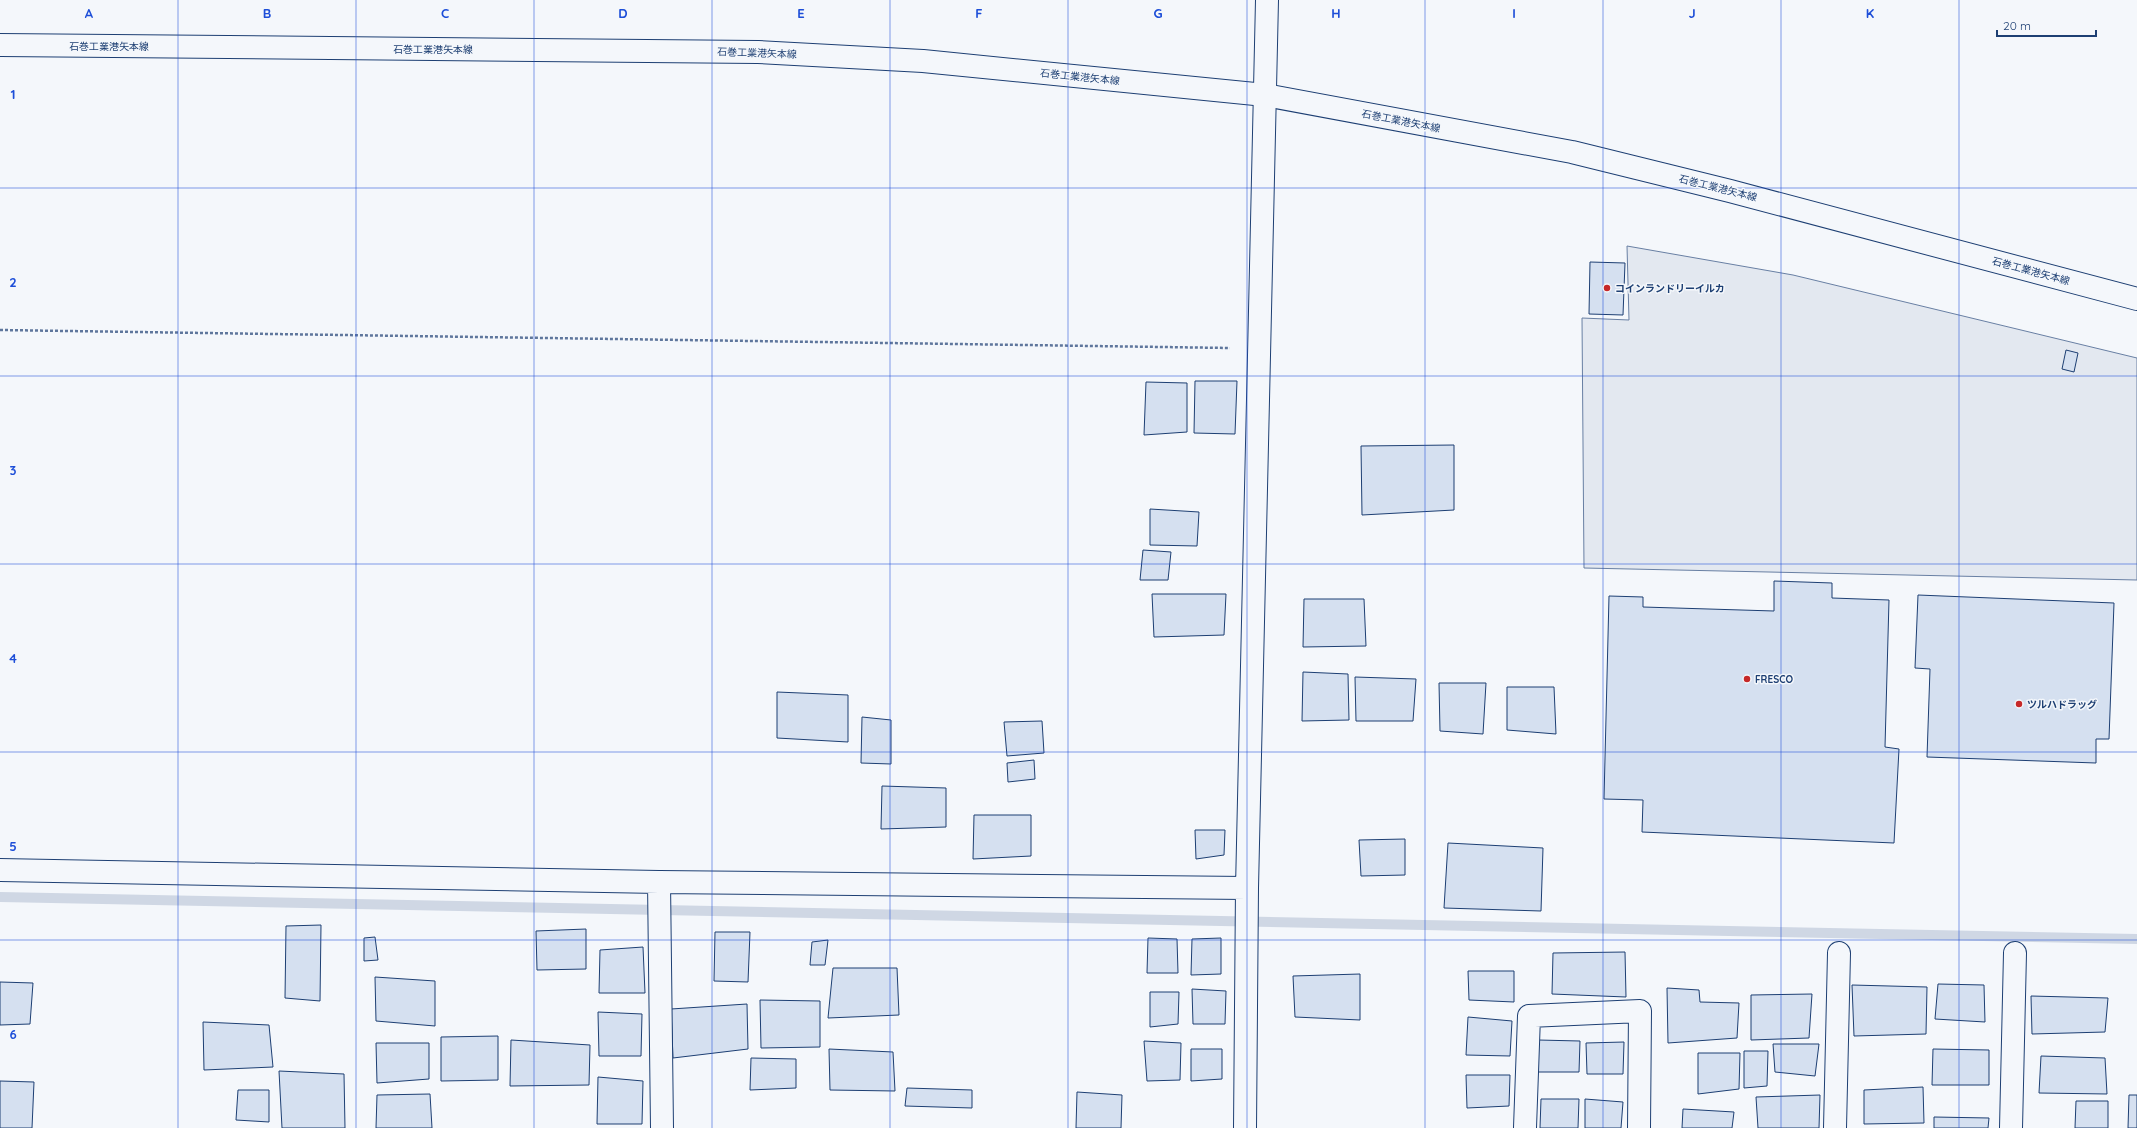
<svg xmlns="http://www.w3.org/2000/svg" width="2137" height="1128" font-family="Quicksand,'Noto Sans JP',sans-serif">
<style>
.parking{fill:#e3e8f0;stroke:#687fa3}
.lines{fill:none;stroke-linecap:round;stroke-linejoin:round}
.stream{stroke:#cfd7e4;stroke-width:10}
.building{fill:#d5e0f0;stroke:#1d3f73}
.minor-casing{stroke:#1d3f73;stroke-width:24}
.secondary-casing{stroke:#1d3f73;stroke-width:24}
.path{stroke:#5e769c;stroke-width:2.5;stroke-dasharray:3 2;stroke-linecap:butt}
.minor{stroke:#f4f7fb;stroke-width:22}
.secondary{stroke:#f4f7fb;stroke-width:22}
.grid{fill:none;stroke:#1d4ed8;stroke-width:1;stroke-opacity:0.55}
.poi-dot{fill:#c62828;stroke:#f4f7fb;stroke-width:1.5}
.labels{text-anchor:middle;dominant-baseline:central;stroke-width:3;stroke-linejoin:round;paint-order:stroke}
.street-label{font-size:10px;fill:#1d3f73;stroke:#f4f7fb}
.poi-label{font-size:10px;font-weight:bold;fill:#1d3f73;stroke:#f4f7fb;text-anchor:start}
.grid-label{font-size:13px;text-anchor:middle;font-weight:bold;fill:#1d4ed8;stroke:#f4f7fb;stroke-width:3;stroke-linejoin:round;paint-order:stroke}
</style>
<rect width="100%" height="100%" fill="#f4f7fb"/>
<!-- parking -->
<path class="parking" d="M1627,246l166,29 344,83v222l-553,-12 -2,-250 47,2z"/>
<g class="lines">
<!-- stream -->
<path class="stream" d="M0,897l2137,42"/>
</g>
<!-- building -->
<path class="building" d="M1590,262l35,1 -2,52 -34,-1z
M2066,350l12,3 -4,19 -12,-3z
M1195,381h42l-2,53 -41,-1z
M1146,382l41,1v49l-43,3z
M1454,445v65l-92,5 -1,-69z
M1150,509l49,3 -2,34 -47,-1z
M1143,550l28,2 -3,28h-28z
M1774,581l58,2v15l57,2 -4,147 14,2 -5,94 -252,-11 1,-32 -39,-1 5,-203 34,1v10l131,4z
M1152,594h74l-2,41 -70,2z
M1918,595l196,8 -5,136h-13v24l-169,-6 3,-88 -15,-1z
M1304,599h60l2,47 -63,1z
M1303,672l45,2 1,46 -47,1z
M1355,677l61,2 -3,42h-57z
M1439,683h47l-3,51 -43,-3z
M1507,687h47l2,47 -49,-4z
M777,692l71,3v47l-71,-4z
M862,717l29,3v44l-30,-1z
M1042,721l2,32 -37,3 -3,-34z
M1034,760l1,19 -27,3 -1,-19z
M882,786l64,2v39l-65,2z
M974,815h57v41l-58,3z
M1195,830h30l-1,25 -28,4z
M1405,839v36l-44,1 -2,-36z
M1448,843l95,5 -2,63 -97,-3z
M321,925l-1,76 -35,-3 1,-72z
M586,929v40l-49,1 -1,-39z
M715,932h35l-2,50 -34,-1z
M375,937l3,23 -14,1v-23z
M1148,938l29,1 1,34h-31z
M1221,938v36l-30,1 1,-36z
M828,940l-3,25h-15l2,-23z
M643,947l2,46h-46l1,-43z
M1625,952l1,45 -74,-3 1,-41z
M833,968h64l2,47 -71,3z
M1468,971h46v31l-45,-2z
M1360,974v46l-65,-3 -2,-41z
M375,977l60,4v45l-59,-5z
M0,982l33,1 -3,41 -30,1z
M1938,984l46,1 1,37 -50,-3z
M1852,985l75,2 -1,47 -72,2z
M1667,988l32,2 1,12 39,1 -2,35 -69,5z
M1192,989l34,2 -1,33h-32z
M1150,992h29l-1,32 -28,3z
M1812,994l-3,44 -58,2v-45z
M2031,996l77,2 -3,34 -73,2z
M760,1000l60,1v46l-59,1z
M747,1004l1,45 -75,9 -2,-49z
M598,1012l44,2 -1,42h-42z
M1468,1017l44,4 -2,35 -44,-1z
M203,1022l66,3 4,42 -69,3z
M498,1036v44l-57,1v-44z
M511,1040l79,5 -1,40 -79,1z
M1538,1040l42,1 -1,31h-42z
M1144,1041l37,2 -1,37 -33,1z
M1624,1042l-1,32h-36l-1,-31z
M376,1043h53v36l-52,4z
M1773,1044h46l-4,32 -40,-4z
M829,1049l64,3 2,39 -65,-1z
M1191,1049h31v30l-31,2z
M1933,1049l56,1v35h-57z
M1744,1051h24l-1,35 -23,2z
M1698,1053h42l-1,36 -41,5z
M2041,1056l64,2 2,36 -68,-1z
M751,1058l45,1v29l-46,2z
M279,1071l65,3 1,54h-63z
M1466,1075h44l-1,31 -42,2z
M598,1077l45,4 -1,43h-45z
M0,1081l34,1 -2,46h-32z
M1923,1087l1,36 -60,1v-34z
M907,1088l65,2v18l-67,-2z
M238,1090h31v32l-33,-2z
M1077,1092l45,3 -1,33h-45z
M430,1094l2,34h-56l1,-33z
M1820,1095l-1,33h-61l-2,-31z
M2129,1095h8v33h-9z
M1541,1099h38l-1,29h-38z
M1585,1099l38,3 -2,26h-36z
M2076,1101h32v27h-33z
M1683,1109l51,3 -2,16h-50z
M1934,1117l55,1 -1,10h-54z"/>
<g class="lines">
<defs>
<path id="minor" d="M0,870l659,12 588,6
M659,882l3,246
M1245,1128l2,-240 20,-888
M1525,1128l4,-112 111,-5 -1,117
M1835,1128l4,-175
M2011,1128l4,-175"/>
<path id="secondary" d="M0,45l758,7 165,9 342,34 307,57 158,39 407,108"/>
</defs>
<!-- minor casing -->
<use href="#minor" class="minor-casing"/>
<!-- secondary casing -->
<use href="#secondary" class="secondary-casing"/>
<!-- path -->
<path class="path" d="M0,330l1230,18"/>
<!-- minor -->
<use href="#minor" class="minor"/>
<!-- secondary -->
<use href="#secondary" class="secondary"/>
</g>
<!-- grid -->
<path class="grid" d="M178,0v1128M356,0v1128M534,0v1128M712,0v1128M890,0v1128M1068,0v1128M1247,0v1128M1425,0v1128M1603,0v1128M1781,0v1128M1959,0v1128M0,188h2137M0,376h2137M0,564h2137M0,752h2137M0,940h2137"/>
<!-- markers -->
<g class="poi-dot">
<circle cx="1607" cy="288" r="4"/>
<circle cx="1747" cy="679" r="4"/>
<circle cx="2019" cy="704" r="4"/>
</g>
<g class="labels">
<!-- street labels -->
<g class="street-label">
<text x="109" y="46">石巻工業港矢本線</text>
<text x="433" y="49">石巻工業港矢本線</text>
<text transform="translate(757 53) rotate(2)">石巻工業港矢本線</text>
<text transform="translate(1080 77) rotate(6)">石巻工業港矢本線</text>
<text transform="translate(1401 121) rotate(11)">石巻工業港矢本線</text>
<text transform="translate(1718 188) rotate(14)">石巻工業港矢本線</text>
<text transform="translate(2031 271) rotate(15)">石巻工業港矢本線</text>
</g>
<!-- poi labels -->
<g class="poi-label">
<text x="1615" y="288">コインランドリーイルカ</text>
<text x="1755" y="679">FRESCO</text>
<text x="2027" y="704">ツルハドラッグ</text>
</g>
</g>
<g class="grid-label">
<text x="89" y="18">A</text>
<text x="267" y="18">B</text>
<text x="445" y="18">C</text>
<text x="623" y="18">D</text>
<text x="801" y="18">E</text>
<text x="979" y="18">F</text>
<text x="1158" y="18">G</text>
<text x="1336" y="18">H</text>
<text x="1514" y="18">I</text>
<text x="1692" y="18">J</text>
<text x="1870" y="18">K</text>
<text x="13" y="99">1</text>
<text x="13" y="287">2</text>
<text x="13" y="475">3</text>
<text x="13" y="663">4</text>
<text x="13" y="851">5</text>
<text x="13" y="1039">6</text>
</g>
<!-- scale -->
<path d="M1997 30v6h99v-6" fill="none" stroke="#1d3f73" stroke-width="2"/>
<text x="2003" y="30" font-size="12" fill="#1d3f73" stroke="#f4f7fb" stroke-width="3" paint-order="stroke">20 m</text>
</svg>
